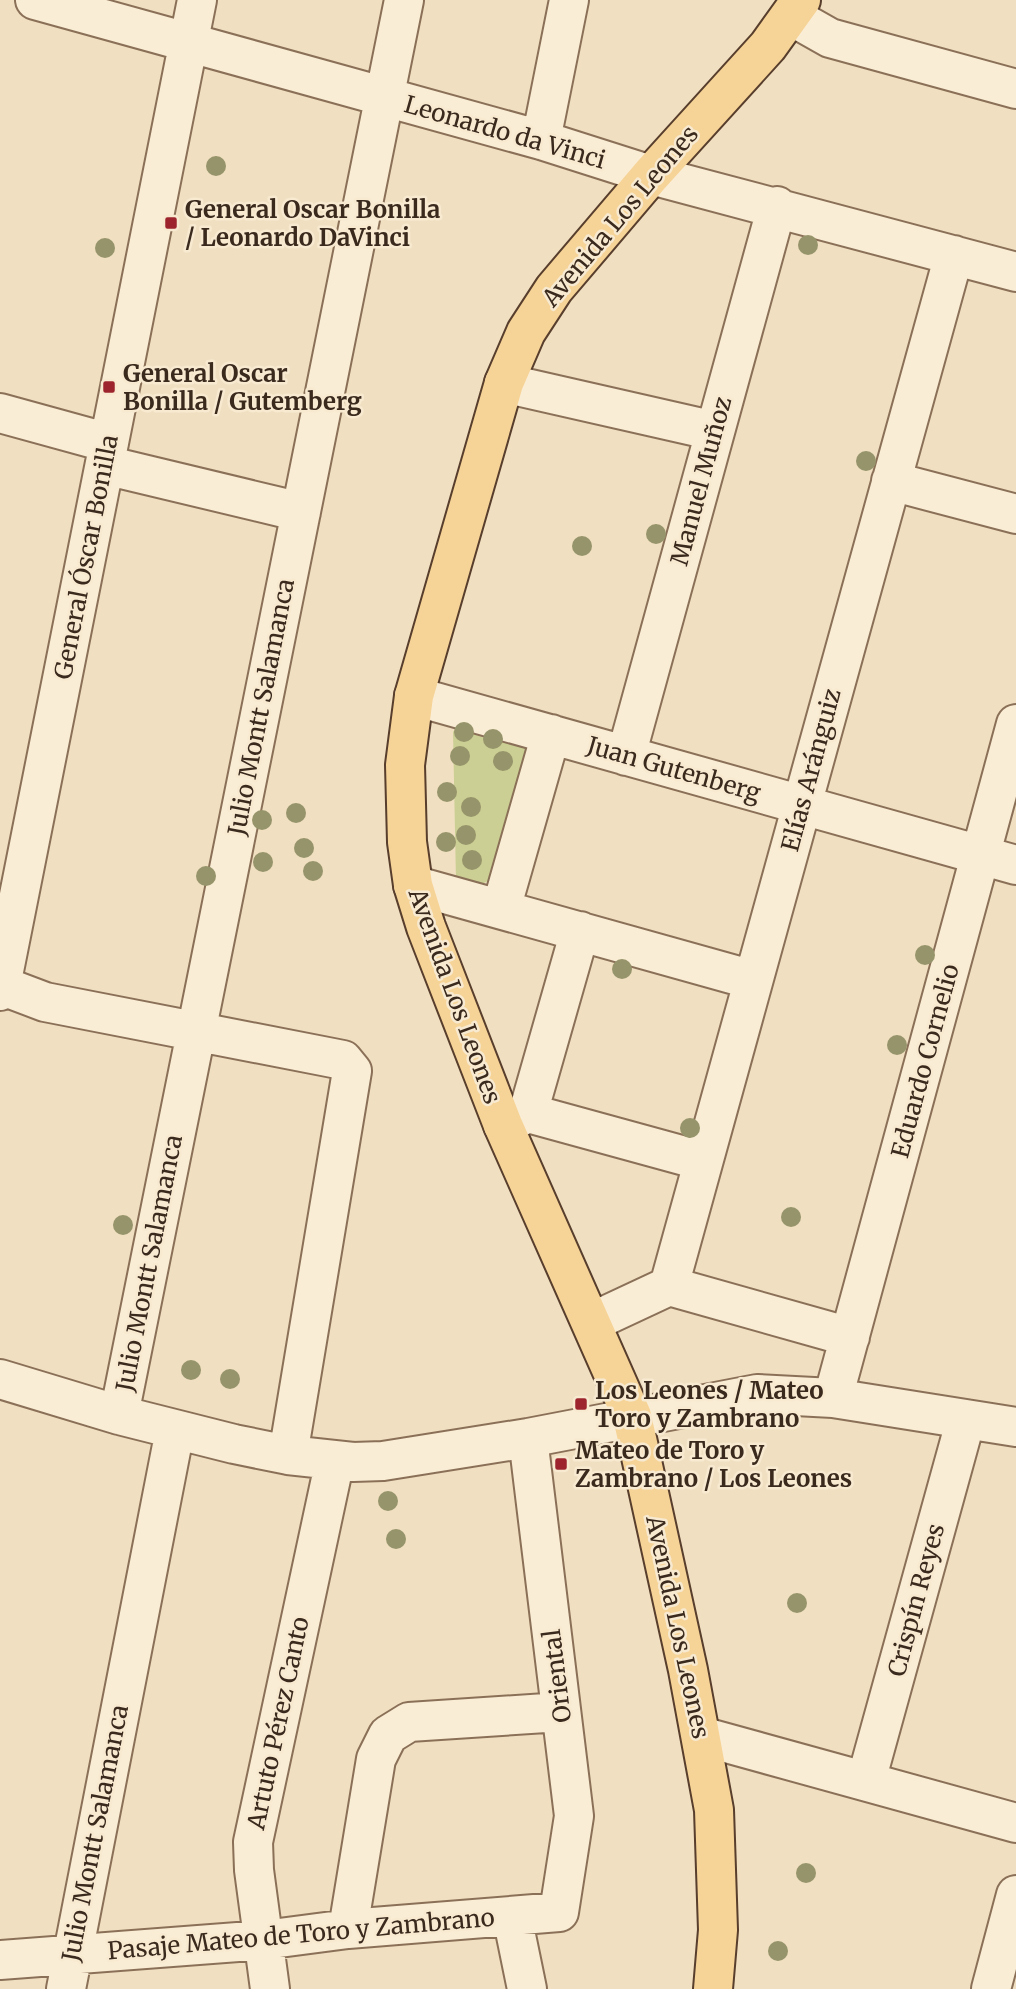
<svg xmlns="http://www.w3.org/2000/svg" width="1016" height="1989" font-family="Merriweather,serif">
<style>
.green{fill:#cbcf94}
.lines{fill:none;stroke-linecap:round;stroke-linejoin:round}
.minor-casing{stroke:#8b7058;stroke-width:42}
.major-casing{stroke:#583e2c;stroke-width:42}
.minor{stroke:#faedd5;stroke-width:38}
.major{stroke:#f6d397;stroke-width:38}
.tree{fill:#96946a}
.poi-dot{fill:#9d242c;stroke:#f7ead1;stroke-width:2.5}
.labels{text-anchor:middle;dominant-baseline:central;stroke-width:5;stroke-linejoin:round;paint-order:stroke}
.street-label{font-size:24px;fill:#3a291d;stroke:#f7ead1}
.poi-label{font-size:24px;font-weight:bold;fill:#3a291d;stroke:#f7ead1;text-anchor:start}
</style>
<rect width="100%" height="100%" fill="#f0dfc1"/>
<!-- green -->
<path class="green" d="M462,719l76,23 -43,128 -7,11 -12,6 -20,-7 -3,-148z"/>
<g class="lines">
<defs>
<path id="minor" d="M35,0l506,140 110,35 365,97
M791,16l39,22 186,51
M541,140l28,-140
M504,383l211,48
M0,413l109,30
M105,465l196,47
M891,481l125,33
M414,696l602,169
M626,756l151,-550
M413,885l340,95
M501,909l50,-175
M0,985l45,17 298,58 9,11 -64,384
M0,991l197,-991
M528,1113l52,-182
M503,1125l25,-12 175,48
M669,1286l285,-1031
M592,1322l77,-36 181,51
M0,1379l119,36 115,29 54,11 65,7 30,-1 145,-23 229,-44 76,4 183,29
M833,1398l183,-674
M119,1415l285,-1415
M701,1736l315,87
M866,1781l100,-362
M512,1916l15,73
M348,1929l28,-170 12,-24 21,-13 152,-10
M0,1960l264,-20 84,-11 211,-17 15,-96 -46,-378
M66,1989l109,-559
M270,1989l-16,-119 -1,-28 82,-382
M991,1989l25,-94"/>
<path id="major" d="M713,1989l5,-59 -4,-120 -26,-140 -56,-254 -129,-291 -77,-198 -13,-42 -6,-43 -2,-77 9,-69 90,-313 22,-51 28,-43 97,-114 117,-129 33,-46"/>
</defs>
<!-- minor casing -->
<use href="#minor" class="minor-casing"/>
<!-- major casing -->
<use href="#major" class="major-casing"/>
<!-- minor -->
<use href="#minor" class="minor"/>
<!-- major -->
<use href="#major" class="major"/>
</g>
<!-- trees -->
<g class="tree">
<circle cx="216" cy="166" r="10"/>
<circle cx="808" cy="245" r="10"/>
<circle cx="105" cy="248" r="10"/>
<circle cx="866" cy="461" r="10"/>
<circle cx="656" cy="534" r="10"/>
<circle cx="582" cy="546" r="10"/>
<circle cx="464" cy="732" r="10"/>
<circle cx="493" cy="739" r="10"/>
<circle cx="460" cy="756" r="10"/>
<circle cx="503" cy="761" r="10"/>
<circle cx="447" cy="792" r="10"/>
<circle cx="471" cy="807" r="10"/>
<circle cx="296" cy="813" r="10"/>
<circle cx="262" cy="820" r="10"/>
<circle cx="466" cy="835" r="10"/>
<circle cx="446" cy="842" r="10"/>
<circle cx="304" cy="848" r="10"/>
<circle cx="472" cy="860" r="10"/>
<circle cx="263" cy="862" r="10"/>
<circle cx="313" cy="871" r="10"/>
<circle cx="206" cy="876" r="10"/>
<circle cx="925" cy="955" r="10"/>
<circle cx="622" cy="969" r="10"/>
<circle cx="897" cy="1045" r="10"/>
<circle cx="690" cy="1128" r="10"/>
<circle cx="791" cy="1217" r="10"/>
<circle cx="123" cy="1225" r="10"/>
<circle cx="191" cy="1370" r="10"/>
<circle cx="230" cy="1379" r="10"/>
<circle cx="388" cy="1501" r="10"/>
<circle cx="396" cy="1539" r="10"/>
<circle cx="797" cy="1603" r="10"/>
<circle cx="806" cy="1873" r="10"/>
<circle cx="778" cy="1951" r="10"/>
</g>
<!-- markers -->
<g class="poi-dot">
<rect x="164" y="216" width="14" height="14" rx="3.5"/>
<rect x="102" y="380" width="14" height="14" rx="3.5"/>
<rect x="574" y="1397" width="14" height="14" rx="3.5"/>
<rect x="554" y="1457" width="14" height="14" rx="3.5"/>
</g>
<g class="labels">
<!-- street labels -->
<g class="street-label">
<text transform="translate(505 132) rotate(16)">Leonardo da Vinci</text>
<text transform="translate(620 216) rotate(-50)">Avenida Los Leones</text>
<text transform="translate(701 481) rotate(-75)">Manuel Muñoz</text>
<text transform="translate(86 557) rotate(-79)">General Óscar Bonilla</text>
<text transform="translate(261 707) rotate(-79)">Julio Montt Salamanca</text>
<text transform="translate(674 769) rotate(16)">Juan Gutenberg</text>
<text transform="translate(811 770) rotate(-75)">Elías Aránguiz</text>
<text transform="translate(455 996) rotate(70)">Avenida Los Leones</text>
<text transform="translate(925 1061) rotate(-75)">Eduardo Cornelio</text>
<text transform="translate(149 1263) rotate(-79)">Julio Montt Salamanca</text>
<text transform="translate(916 1600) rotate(-75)">Crispín Reyes</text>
<text transform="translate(678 1627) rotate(78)">Avenida Los Leones</text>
<text transform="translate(557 1676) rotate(-97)">Oriental</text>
<text transform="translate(278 1723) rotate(-78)">Artuto Pérez Canto</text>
<text transform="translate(95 1833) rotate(-79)">Julio Montt Salamanca</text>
<text transform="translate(301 1934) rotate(-5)">Pasaje Mateo de Toro y Zambrano</text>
</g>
<!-- poi labels -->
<g class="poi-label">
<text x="185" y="209">General Oscar Bonilla<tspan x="185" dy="28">/ Leonardo DaVinci</tspan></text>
<text x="123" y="373">General Oscar<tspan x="123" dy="28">Bonilla / Gutemberg</tspan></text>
<text x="595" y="1390">Los Leones / Mateo<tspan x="595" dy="28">Toro y Zambrano</tspan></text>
<text x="575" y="1450">Mateo de Toro y<tspan x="575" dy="28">Zambrano / Los Leones</tspan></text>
</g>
</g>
</svg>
